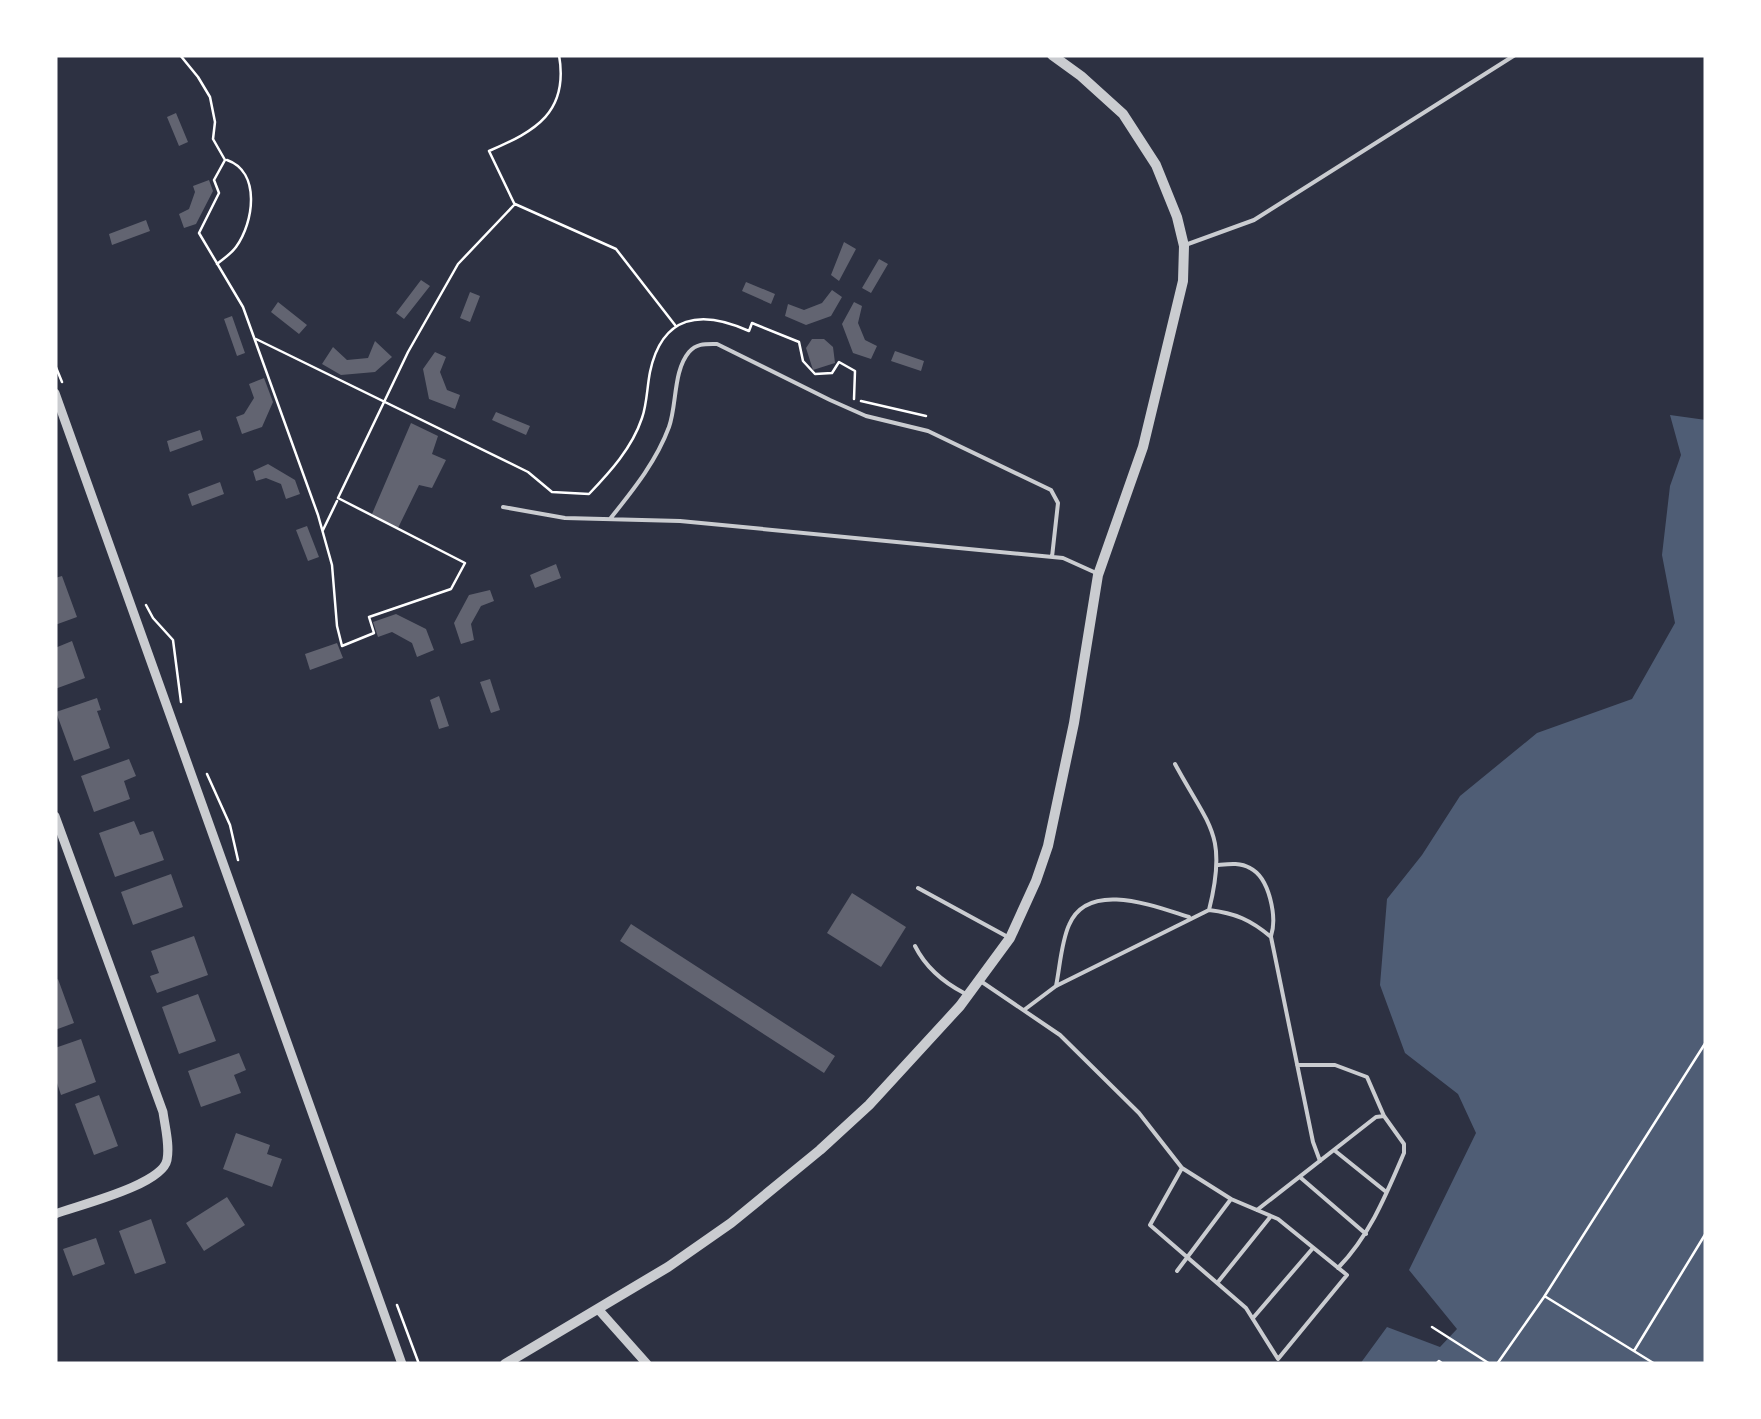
<svg xmlns="http://www.w3.org/2000/svg" width="1761" height="1419" font-family="Cabin,sans-serif">
<style>
.water{fill:#4f5d75}
.building{fill:#626471}
.lines{fill:none;stroke-linecap:round;stroke-linejoin:round}
.path{stroke:#fff;stroke-width:2.5}
.service{stroke:#caccd0;stroke-width:4}
.minor{stroke:#caccd0;stroke-width:9}
.tertiary{stroke:#caccd0;stroke-width:10}
</style>
<rect width="100%" height="100%" fill="#2d3142"/>
<!-- water -->
<path class="water" d="M1670,415l36,5v944h-346l27,-37 53,20 17,-18 -48,-59 67,-137 -18,-39 -53,-41 -25,-68 7,-86 35,-44 38,-59 77,-63 95,-34 43,-76 -13,-68 8,-69 11,-31z"/>
<!-- building -->
<path class="building" d="M176,113l12,29 -9,4 -12,-29z
M209,180l4,11 -17,33 -12,4 -5,-14 10,-5 6,-17 -2,-6z
M146,220l4,11 -38,14 -3,-11z
M844,242l12,7 -17,32 -8,-6z
M879,259l9,5 -17,29 -9,-5z
M421,280l9,6 -26,33 -8,-6z
M746,282l29,12 -4,10 -29,-13z
M832,290l10,7 -11,19 -25,9 -21,-9 3,-12 16,6 18,-7z
M470,292l10,4 -10,26 -10,-4z
M278,302l29,23 -8,9 -28,-22z
M854,302l8,4 -4,17 7,17 12,6 -6,13 -18,-6 -11,-29z
M232,316l13,37 -8,3 -13,-37z
M812,339h12l9,8 2,16 -22,7 -7,-22z
M375,341l17,16 -17,15 -34,3 -19,-11 11,-17 14,13 21,-2z
M895,351l29,10 -3,10 -30,-10z
M435,352l11,5 -6,15 7,18 13,5 -5,14 -26,-10 -6,-30z
M264,378l9,24 -11,25 -20,7 -6,-17 8,-3 10,-16 -5,-14z
M496,412l34,14 -4,9 -34,-15z
M411,423l27,13 -6,18 14,6 -14,28 -13,-3 -21,43 -26,-14z
M200,430l3,10 -33,12 -3,-11z
M268,464l27,16 5,14 -14,5 -5,-15 -15,-6 -10,3 -3,-10z
M220,482l4,12 -32,12 -4,-12z
M307,526l12,31 -11,4 -12,-31z
M556,564l5,14 -26,10 -5,-13z
M62,576l15,41 -22,8v-47z
M490,590l4,11 -13,5 -10,18 3,16 -13,4 -7,-21 15,-28z
M396,614l30,15 8,21 -17,7 -5,-14 -20,-11 -14,5 -5,-15z
M72,641l13,37 -30,11v-41z
M337,643l6,15 -33,12 -5,-16z
M490,679l10,31 -9,3 -11,-31z
M439,696l10,30 -10,3 -9,-29z
M97,698l4,12 -4,1 13,37 -36,13 -18,-49z
M129,759l7,17 -12,5 6,18 -36,13 -13,-36z
M134,821l6,14 13,-4 11,29 -49,17 -16,-44z
M171,874l12,33 -50,18 -12,-33z
M852,893l54,34 -25,40 -54,-34z
M631,924l204,132 -11,17 -204,-132z
M194,936l14,39 -51,18 -7,-17 9,-3 -8,-22z
M58,979l16,44 -19,7v-49z
M198,994l18,47 -37,13 -17,-47z
M81,1039l15,43 -35,13 -6,-18v-29z
M239,1053l7,17 -12,5 7,18 -40,14 -13,-36z
M99,1095l19,51 -24,9 -19,-51z
M236,1133l34,12 -3,9 15,5 -10,28 -49,-18z
M227,1197l18,28 -41,26 -18,-28z
M151,1219l15,44 -31,11 -16,-43z
M96,1238l9,26 -32,12 -10,-27z"/>
<g class="lines">
<!-- path -->
<path class="path" d="M180,55l18,22 12,20 5,25 -2,17 12,21 -11,20 5,13 -20,40 44,74 75,208 14,50 5,61 5,20 32,-13 -5,-16 82,-28 14,-26 -127,-65 70,-146 50,-88 57,-60 101,45 59,76
M514,203l-25,-52c47,-20 80,-39 70,-96
M217,264c6,-5 14,-10 19,-17 18,-25 25,-75 -9,-87
M256,339l272,133 24,20 37,2c21,-22 43,-46 53,-76 5,-14 5,-31 8,-46 12,-57 51,-63 99,-41l3,-8 47,19 4,19 12,13 17,-1 7,-11 16,9 -1,28
M55,365l7,17
M861,401l65,15
M323,530l14,-29
M146,605l7,13 20,22 8,62
M207,774l23,51 8,35
M1546,1297l109,67
M397,1305l22,59
M1432,1327l58,37
M1634,1351l72,-118
M1406,1364h4
M1436,1364l3,-3 4,3
M1497,1364l47,-67 162,-255"/>
<!-- service -->
<path class="service" d="M1188,244l66,-24 261,-165
M503,507l62,11 115,3 383,37 31,14
M610,519c23,-29 46,-57 59,-92 8,-22 4,-56 20,-75 8,-9 17,-8 28,-8l113,56 36,16 62,15 123,59 7,13 -6,54
M1175,764c34,63 53,70 34,146
M1217,865c11,-1 23,-3 33,3 20,10 27,50 21,68
M918,888l88,48
M915,946c11,22 28,36 49,47
M979,980l81,55 79,78 43,55 49,31 -54,72
M1056,986c4,-19 5,-43 13,-61 19,-46 87,-18 120,-8
M1024,1010l32,-24 153,-76c26,3 42,10 62,27l42,205 7,19
M1297,1065h38l32,12 17,39
M1334,1150l51,41
M1182,1168l-32,57 96,83 32,51 69,-84 -69,-56 -47,-20
M1301,1178l65,56
M1257,1210l119,-93 8,-1 20,28v9c-18,42 -34,82 -66,115
M1218,1282l53,-66
M1253,1318l60,-70"/>
<!-- minor -->
<path class="minor" d="M55,393l347,971
M55,816l108,296c2,15 7,33 4,48 -5,25 -88,45 -112,54
M598,1309l49,55"/>
<!-- tertiary -->
<path class="tertiary" d="M505,1364l163,-97 63,-44 89,-73 49,-45 91,-99 50,-68 26,-57 12,-35 26,-123 24,-148 45,-128 40,-166 1,-35 -7,-29 -21,-52 -33,-51 -42,-38 -29,-21"/>
</g>
<!-- border -->
<rect width="1761" height="1419" fill="none" stroke="#ffffff" stroke-width="115"/>
</svg>
